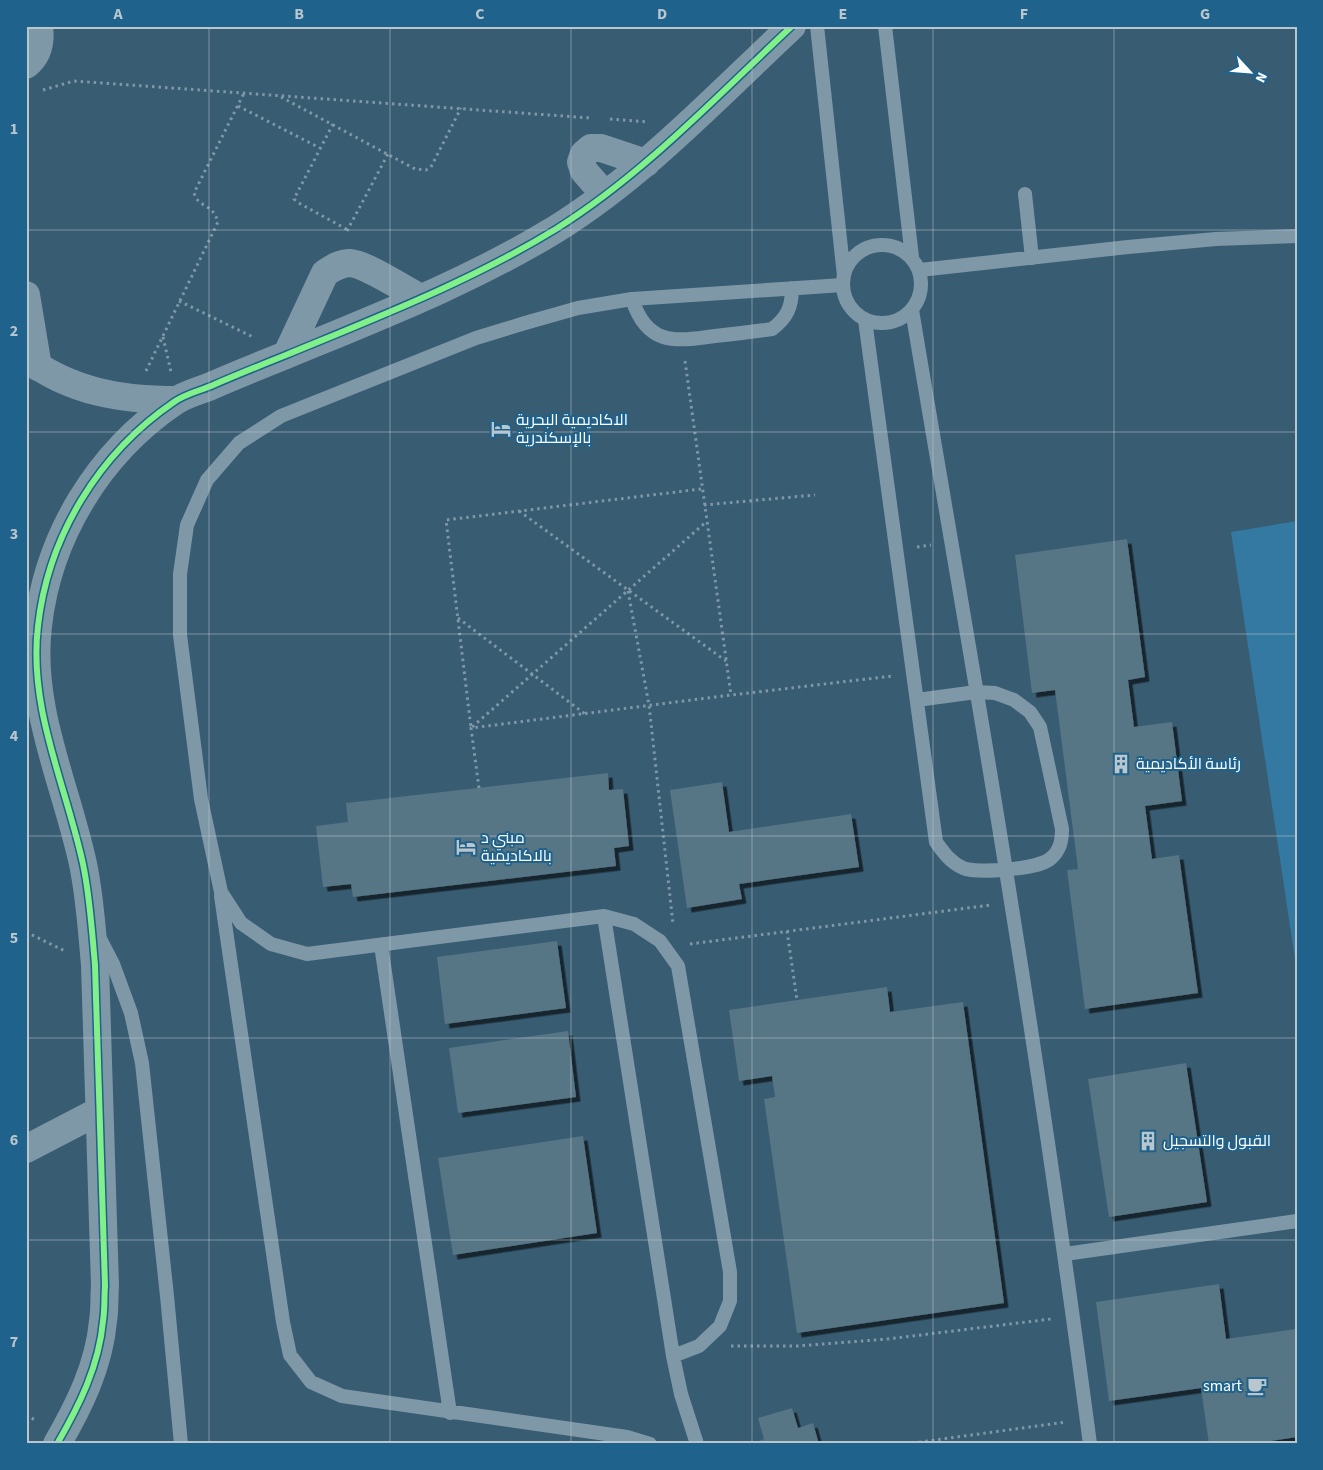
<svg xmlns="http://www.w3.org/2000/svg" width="1323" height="1470" font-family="'Source Sans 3',Cairo,sans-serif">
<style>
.green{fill:#3379a2}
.building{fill:#577485;filter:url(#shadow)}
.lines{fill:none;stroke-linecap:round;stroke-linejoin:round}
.path{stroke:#7f98a7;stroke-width:3;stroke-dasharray:2.5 4;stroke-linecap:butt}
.service{stroke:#7f98a7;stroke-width:14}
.minor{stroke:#7f98a7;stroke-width:28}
.cycleway-casing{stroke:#1f628b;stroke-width:9}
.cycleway{stroke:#82f089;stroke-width:6}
.grid{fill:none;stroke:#b9c6ce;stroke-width:1;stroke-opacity:0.55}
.labels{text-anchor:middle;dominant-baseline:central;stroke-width:4;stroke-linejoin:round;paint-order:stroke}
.poi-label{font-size:16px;fill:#fff;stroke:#1f628b;text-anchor:start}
.neatline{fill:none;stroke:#b9c6ce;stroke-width:2}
.grid-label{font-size:16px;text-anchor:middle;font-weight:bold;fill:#b9c6ce}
</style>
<defs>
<filter id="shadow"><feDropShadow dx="4.5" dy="4.5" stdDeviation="0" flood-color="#0009"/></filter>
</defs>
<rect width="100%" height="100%" fill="#385c72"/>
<!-- green -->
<path class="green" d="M1297,521v445h-1l-65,-434z"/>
<!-- building -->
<path class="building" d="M1127,539l18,138 -17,3 6,47 38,-5 10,79 -37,5 7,53 27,-4 19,138 -113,16 -18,-139 11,-1 -23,-179 -23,3 -17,-138z
M608,773l1,17 14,-1 6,57 -15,2 2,18 -263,31 -2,-13 -28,3 -7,-61 32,-4 -2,-19z
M722,782l7,50 122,-18 8,53 -120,17 3,15 -55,9 -17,-118z
M557,941l9,67 -121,16 -8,-67z
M887,987l3,25 73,-10 41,301 -207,30 -33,-234 11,-2 -3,-21 -33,5 -10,-71z
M568,1031l8,66 -118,16 -9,-65z
M1186,1063l21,139 -98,15 -21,-138z
M583,1136l14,97 -144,22 -15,-97z
M1219,1284l7,55 70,-10 1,108 -46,7h-42l-8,-56 -92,13 -13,-99z
M792,1408l6,20 15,-5 6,21h-67l12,-5 -6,-21z"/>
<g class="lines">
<!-- path -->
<path class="path" d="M43,90l31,-9 517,37
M281,97l134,72 11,1 5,-3 30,-59
M238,106l82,42
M610,119l39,3
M333,124l-39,75 3,3 51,28
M347,231l41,-77
M179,301l74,36
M163,337l8,35
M685,361l46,334
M146,371l72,-149c-6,-20 -19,-13 -24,-29l50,-100
M701,489l-255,31 25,208 235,-206
M704,505l111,-10
M519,511l207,150
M917,547l14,-2
M628,591l21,114 24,219
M458,618l127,96
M479,788l-8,-60 260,-33 162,-19
M787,931l10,69
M26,932l39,19
M690,944l301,-39
M731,1346h66l91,-7 163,-20
M26,1415l11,6
M906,1444l160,-22"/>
<!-- service -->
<path class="service" d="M817,26l27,250
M885,26l27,231
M1025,194l7,64
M843 284a39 39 0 1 1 78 0a39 39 0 1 1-78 0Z
M920,270l208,-23 88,-8 81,-3
M632,299c15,46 41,43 83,37 19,-2 38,-4 57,-7 15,-11 20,-22 20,-41
M912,310c33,198 68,394 99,592 29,180 55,361 79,542
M865,320l71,522c8,11 14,20 27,26 14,6 75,1 87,-9 10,-8 12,-18 12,-30l-22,-102 -10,-15 -16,-12 -19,-7 -19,-1 -59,8
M221,896l62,426 7,33 21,27 31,14 285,41 23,7
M604,916l69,440 8,38 16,50
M99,937l14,27 18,49 11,50 25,233 14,148
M381,945l69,468
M1065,1254l232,-33
M673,1356l26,-10 21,-20 10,-25v-29l-52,-306 -18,-25 -26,-17 -30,-8 -297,38 -36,-10 -30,-21 -20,-31 -20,-93 -21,-164v-61l7,-49 20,-45 32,-37 42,-27 195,-78 49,-15 53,-15 54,-9 211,-14"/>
<!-- minor -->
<path class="minor" d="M26,65c13,-10 15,-24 13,-39
M605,195l-21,-24 -3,-9 3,-8 7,-6h10l45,15
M26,295l12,72
M287,354l38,-81c8,-5 15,-10 25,-10 16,1 55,27 71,35
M26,358c45,34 96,42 151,42
M26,1149l73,-38
M57,1444c22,-38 42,-78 46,-123 2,-12 1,-24 2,-35l-10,-321c-3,-33 -5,-68 -12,-101 -17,-79 -55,-156 -45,-238 10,-90 61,-173 136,-224 11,-8 25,-11 37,-16 25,-11 50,-21 75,-31 92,-38 185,-74 270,-126 88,-55 160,-132 236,-203"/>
<defs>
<path id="cycleway" d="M57,1444c22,-38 42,-78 46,-123 2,-12 1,-24 2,-35l-10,-321c-3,-33 -5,-68 -12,-101 -17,-79 -55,-156 -45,-238 10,-90 61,-173 136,-224 11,-8 25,-11 37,-16 25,-11 50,-21 75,-31 92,-38 185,-74 270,-126 88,-55 160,-132 236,-203"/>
</defs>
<!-- cycleway casing -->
<use href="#cycleway" class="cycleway-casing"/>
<!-- cycleway -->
<use href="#cycleway" class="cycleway"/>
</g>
<!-- grid -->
<path class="grid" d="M209,26v1418M390,26v1418M571,26v1418M752,26v1418M933,26v1418M1114,26v1418M26,230h1271M26,432h1271M26,634h1271M26,836h1271M26,1038h1271M26,1240h1271"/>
<!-- icons -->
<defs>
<symbol id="hotel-bare" viewBox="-9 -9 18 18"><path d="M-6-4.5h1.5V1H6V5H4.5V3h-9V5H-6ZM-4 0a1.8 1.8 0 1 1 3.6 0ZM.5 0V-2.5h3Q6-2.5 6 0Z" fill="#b9c6ce" stroke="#1f628b" stroke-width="2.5" paint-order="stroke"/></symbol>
<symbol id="building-bare" viewBox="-9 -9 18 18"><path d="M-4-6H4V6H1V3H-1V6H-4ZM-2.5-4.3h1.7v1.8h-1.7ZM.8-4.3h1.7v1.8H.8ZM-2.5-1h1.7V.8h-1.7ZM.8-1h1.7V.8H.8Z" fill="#b9c6ce" stroke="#1f628b" stroke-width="2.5" paint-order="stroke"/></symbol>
<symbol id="cafe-bare" viewBox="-9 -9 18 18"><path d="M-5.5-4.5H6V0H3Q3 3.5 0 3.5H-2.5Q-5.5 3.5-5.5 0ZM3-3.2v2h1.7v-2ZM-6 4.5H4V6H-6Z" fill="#b9c6ce" stroke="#1f628b" stroke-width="2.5" paint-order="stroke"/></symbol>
</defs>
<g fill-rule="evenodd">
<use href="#hotel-bare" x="487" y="415" width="28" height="28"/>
<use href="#building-bare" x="1107" y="750" width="28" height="28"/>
<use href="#hotel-bare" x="452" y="833" width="28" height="28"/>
<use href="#building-bare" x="1134" y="1127" width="28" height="28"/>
<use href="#cafe-bare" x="1243" y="1372" width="28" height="28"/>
</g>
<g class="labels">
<!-- poi labels -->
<g class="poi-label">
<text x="516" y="420">الاكاديمية البحرية<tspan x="516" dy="18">بالإسكندرية</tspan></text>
<text x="1136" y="764">رئاسة الأكاديمية</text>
<text x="481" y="838">مبني د<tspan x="481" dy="18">بالاكاديمية</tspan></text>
<text x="1163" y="1141">القبول والتسجيل</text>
<text x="1242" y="1386" text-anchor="end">smart</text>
</g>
</g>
<!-- border -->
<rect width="1323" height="1470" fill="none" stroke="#1f628b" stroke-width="55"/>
<!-- north arrow -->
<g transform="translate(1250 72) rotate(116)" stroke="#1f628b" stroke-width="4" paint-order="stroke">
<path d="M0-4L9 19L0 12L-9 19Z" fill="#ffffff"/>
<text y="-8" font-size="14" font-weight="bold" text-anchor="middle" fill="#ffffff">N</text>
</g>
<rect x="28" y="28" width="1268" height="1414" class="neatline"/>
<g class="grid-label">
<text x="118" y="19">A</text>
<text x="299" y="19">B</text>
<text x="480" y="19">C</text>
<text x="662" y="19">D</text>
<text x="843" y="19">E</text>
<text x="1024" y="19">F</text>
<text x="1205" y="19">G</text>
<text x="14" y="134">1</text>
<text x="14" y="336">2</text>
<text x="14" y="539">3</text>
<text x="14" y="741">4</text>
<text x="14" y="943">5</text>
<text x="14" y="1145">6</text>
<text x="14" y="1347">7</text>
</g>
</svg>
